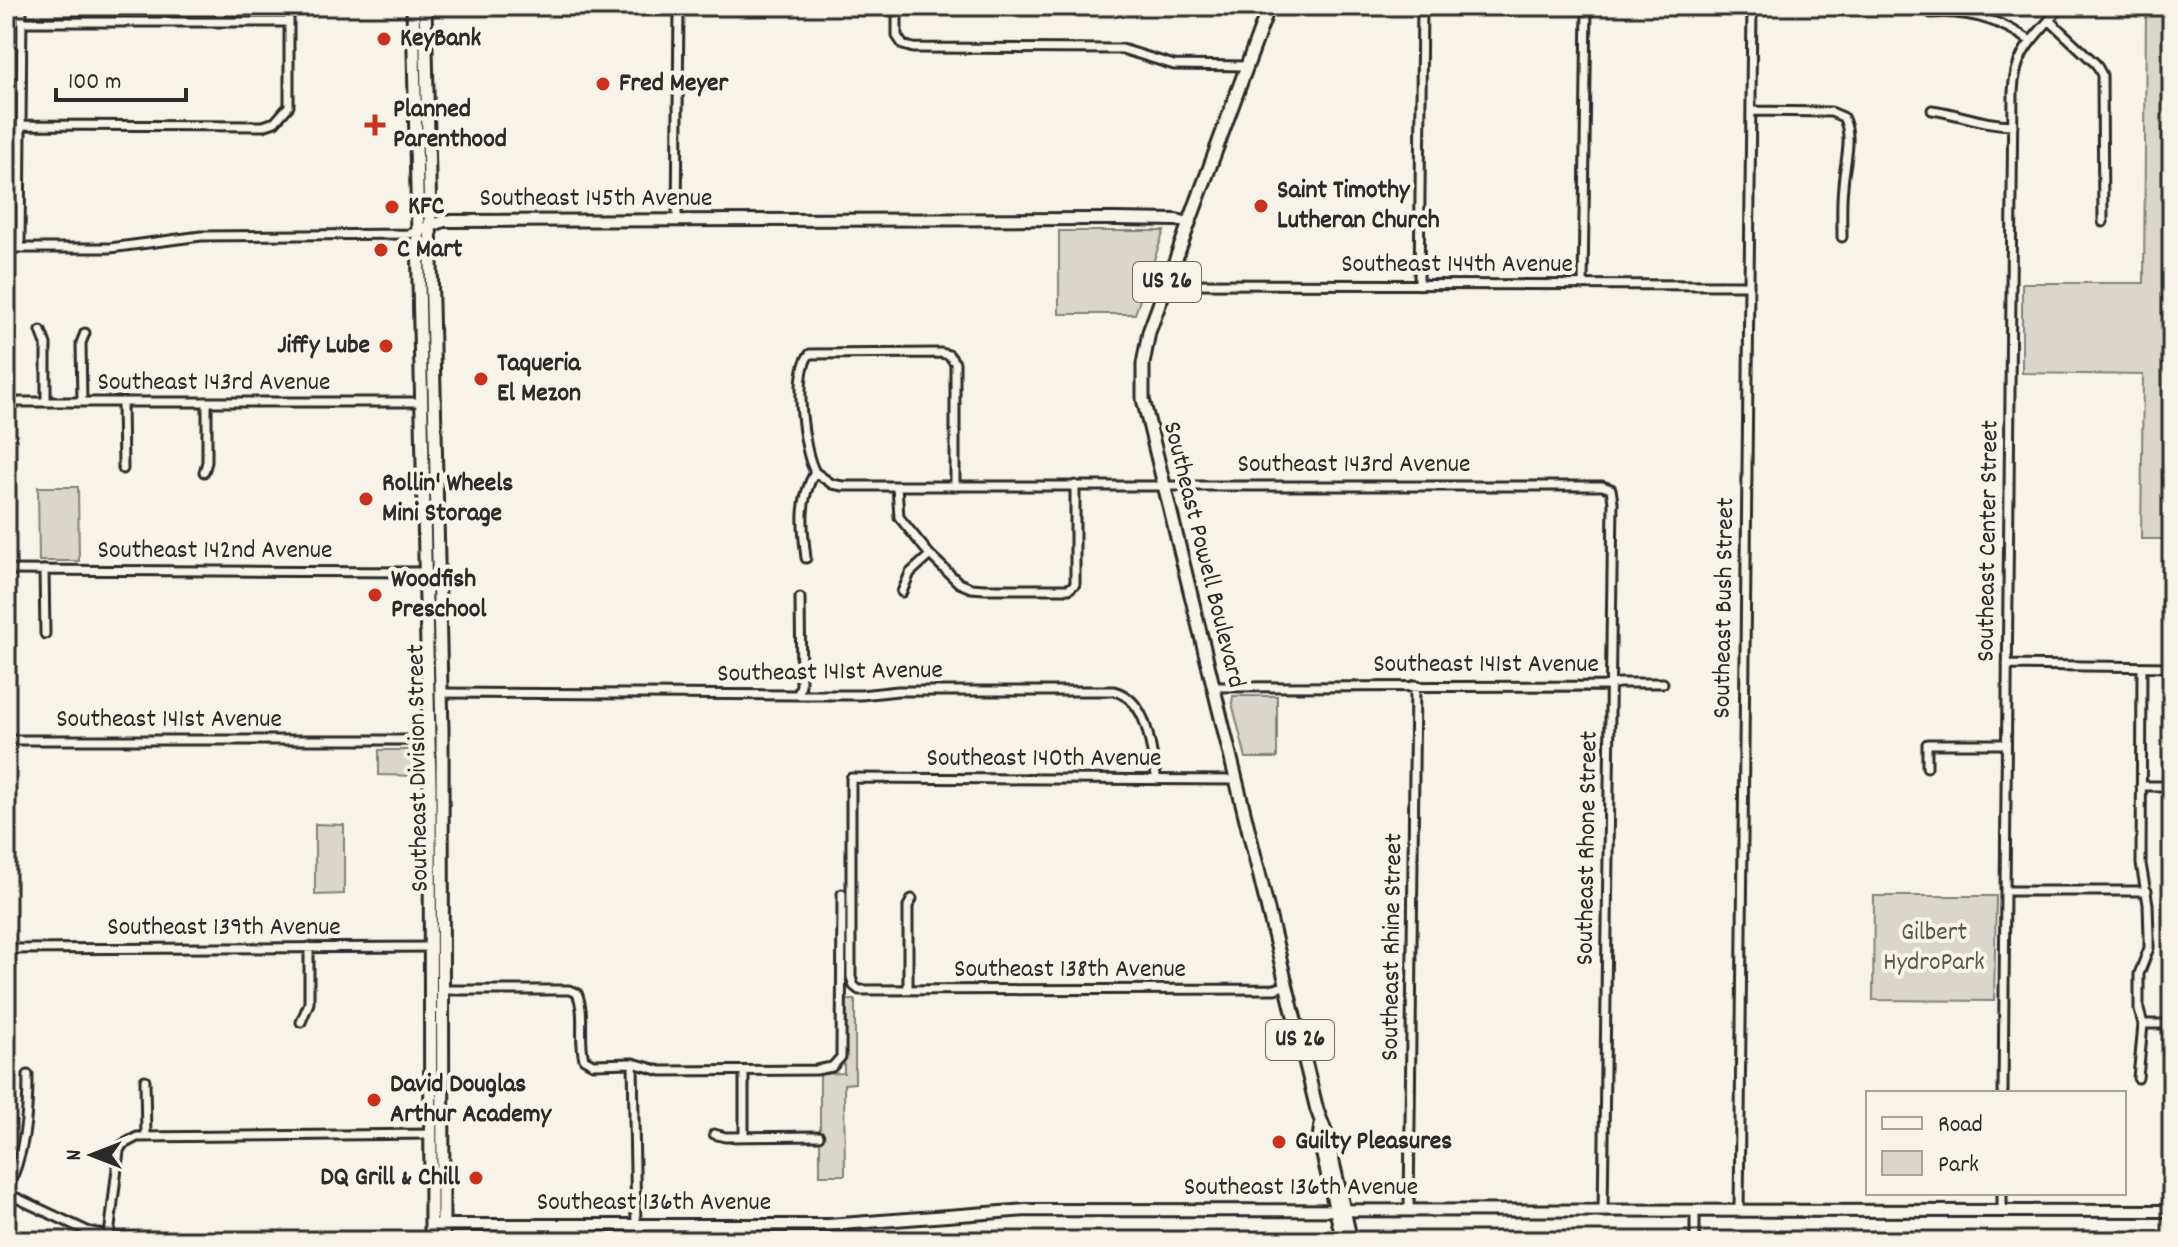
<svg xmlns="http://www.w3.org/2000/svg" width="2178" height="1247" font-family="Dekko,sans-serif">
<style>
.green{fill:#dad6cc;stroke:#82807c;stroke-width:2}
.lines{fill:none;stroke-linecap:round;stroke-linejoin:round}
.street-casing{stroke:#2b2b2b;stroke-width:13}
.secondary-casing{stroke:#2b2b2b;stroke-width:16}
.primary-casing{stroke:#2b2b2b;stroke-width:17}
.street{stroke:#f7f3e8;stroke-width:7}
.secondary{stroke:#f7f3e8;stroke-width:10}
.primary{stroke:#f7f3e8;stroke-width:11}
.poi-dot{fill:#c8321e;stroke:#f7f3e8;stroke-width:3}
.labels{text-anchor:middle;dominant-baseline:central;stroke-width:8;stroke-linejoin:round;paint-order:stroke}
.shield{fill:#f7f3e8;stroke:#686764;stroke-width:2}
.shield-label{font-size:24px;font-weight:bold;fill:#2b2b2b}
.poi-label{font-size:26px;font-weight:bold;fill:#2b2b2b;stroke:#f7f3e8;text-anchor:start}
.street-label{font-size:26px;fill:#2b2b2b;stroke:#f7f3e8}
.park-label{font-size:26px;fill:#575653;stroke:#f7f3e8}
</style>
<rect width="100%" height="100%" fill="#f7f3e8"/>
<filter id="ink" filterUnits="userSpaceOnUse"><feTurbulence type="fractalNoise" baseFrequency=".0125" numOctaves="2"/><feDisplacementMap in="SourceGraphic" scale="16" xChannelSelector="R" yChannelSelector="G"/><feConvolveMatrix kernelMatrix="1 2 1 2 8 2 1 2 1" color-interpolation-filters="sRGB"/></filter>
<g filter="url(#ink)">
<!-- green -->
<path class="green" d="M2146,6h26v533h-31l2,-164 -121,-2v-90h122z
M1059,231h105l-29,83h-76z
M38,487h40l1,74h-40z
M1233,696h44v62h-31l-14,-55z
M379,750h37l1,26 -38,-1z
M315,824l29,1v69l-29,1z
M1874,896h122l-2,105 -121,-1z
M844,1000h11v83l-11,1 1,91h-25v-101l24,-1z"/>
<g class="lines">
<defs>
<path id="street" d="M897,6v30l6,9 10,3 209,1 52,16 73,1
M1931,13c36,-3 69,7 98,27
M2049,20l47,44 6,11 1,147
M22,22h267
M1932,110c28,4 52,15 81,15
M1751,111l80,1 12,5c11,20 1,48 0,69 -2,17 -1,34 -1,51
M22,125l241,1 12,-4 14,-16v-100
M677,221l2,-215
M6,248h104l91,-12 208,-2 8,-3
M20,248l2,-242
M1166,284l583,1
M1419,285l3,-279
M1583,285l4,-279
M41,331l5,13v57
M6,402h416
M82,402l-1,-59 4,-10
M122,403l1,66
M204,472l3,-10v-59
M815,472l17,12 11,2h759l9,3 2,13 -10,709
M897,486l2,31 31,38 29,28 12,5 13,1h85l6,-5v-99
M806,558c-4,-32 -7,-58 9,-86 -12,-21 -22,-101 -5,-118l131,-1 8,2 6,8v122
M6,570l418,2
M44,570l1,64
M902,592l8,-19 20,-18
M2007,665l165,2
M1213,687l391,-1 15,-3h44
M441,693l357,2h63l37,-4h216c36,10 36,58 43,89
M798,695l3,-10 -1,-87
M6,740h423
M1927,767v-23h79
M1236,780l-385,-2v199l3,9 5,4 416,-1 12,-4
M2141,786h31
M2005,891h142
M6,949l426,-2
M443,990h126l8,3c9,21 1,45 7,66l9,5 40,-1 28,8 155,-1 16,-3 9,-10 1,-163
M908,990v-84l4,-7
M301,1022l8,-19v-56
M2143,1024h29
M633,1063l3,162
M744,1071v66
M2138,1078l5,-54 -4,-14v-36l10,-26v-12l-1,-32 -7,-40 1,-197
M145,1080l1,56
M2003,1093l10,-1001c2,-44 24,-55 48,-86
M714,1134l11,3 94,-1
M6,1192c19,-38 22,-75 22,-117
M6,1193l81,38 22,5 56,5
M1409,1210l6,-525
M1695,1210v31
M1739,1211l13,-1205
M2002,1211v-18
M109,1236l10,-85 3,-6 15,-8 294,-3"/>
<path id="secondary" d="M423,229l21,-8 671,-2 61,1 13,3
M437,1225h391l199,-15 1145,1"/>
<path id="primary" d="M413,6l17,779 1,456
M425,6l17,725 1,510
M1269,6l-120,326 -6,32v35l174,711 10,26 24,105
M1321,1125l-2,13 24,103"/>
</defs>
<!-- street casing -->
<use href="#street" class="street-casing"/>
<!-- secondary casing -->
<use href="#secondary" class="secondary-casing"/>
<!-- primary casing -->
<use href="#primary" class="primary-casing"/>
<!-- street -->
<use href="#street" class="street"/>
<!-- secondary -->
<use href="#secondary" class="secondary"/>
<!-- primary -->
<use href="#primary" class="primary"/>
</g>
</g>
<!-- markers -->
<g class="poi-dot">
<circle cx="384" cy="39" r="8"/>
<circle cx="603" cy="84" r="8"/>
<path d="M371 113h8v8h8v8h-8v8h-8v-8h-8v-8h8z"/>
<circle cx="1261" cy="206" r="8"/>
<circle cx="392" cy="207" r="8"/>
<circle cx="381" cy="250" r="8"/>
<circle cx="386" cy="346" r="8"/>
<circle cx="481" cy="379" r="8"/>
<circle cx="366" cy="499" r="8"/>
<circle cx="375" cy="595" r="8"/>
<circle cx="374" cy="1100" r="8"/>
<circle cx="1279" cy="1142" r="8"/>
<circle cx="476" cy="1178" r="8"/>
</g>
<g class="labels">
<!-- shield labels -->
<g class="shield">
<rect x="1133" y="262" width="68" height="40" rx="6"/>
<rect x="1266" y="1020" width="68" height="40" rx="6"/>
</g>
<g class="shield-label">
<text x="1167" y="282">US 26</text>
<text x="1300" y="1040">US 26</text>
</g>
<!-- poi labels -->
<g class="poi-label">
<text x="400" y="39">KeyBank</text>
<text x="619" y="84">Fred Meyer</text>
<text x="393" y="110">Planned<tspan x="393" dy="30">Parenthood</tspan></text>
<text x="1277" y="191">Saint Timothy<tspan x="1277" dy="30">Lutheran Church</tspan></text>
<text x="408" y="207">KFC</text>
<text x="397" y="250">C Mart</text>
<text x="370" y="346" text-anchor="end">Jiffy Lube</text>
<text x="497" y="364">Taqueria<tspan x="497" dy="30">El Mezon</tspan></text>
<text x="382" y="484">Rollin' Wheels<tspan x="382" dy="30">Mini Storage</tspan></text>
<text x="391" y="580">Woodfish<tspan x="391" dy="30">Preschool</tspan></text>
<text x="390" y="1085">David Douglas<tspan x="390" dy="30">Arthur Academy</tspan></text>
<text x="1295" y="1142">Guilty Pleasures</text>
<text x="460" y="1178" text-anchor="end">DQ Grill &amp; Chill</text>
</g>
<!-- street labels -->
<g class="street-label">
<text x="596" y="199">Southeast 145th Avenue</text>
<text x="1457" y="265">Southeast 144th Avenue</text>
<text x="214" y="383">Southeast 143rd Avenue</text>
<text x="1354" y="465">Southeast 143rd Avenue</text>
<text transform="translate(1989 541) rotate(-89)">Southeast Center Street</text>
<text x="215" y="551">Southeast 142nd Avenue</text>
<text transform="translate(1203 555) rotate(76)">Southeast Powell Boulevard</text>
<text transform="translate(1725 608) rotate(-89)">Southeast Bush Street</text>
<text x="1486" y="665">Southeast 141st Avenue</text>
<text transform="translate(830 673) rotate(-1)">Southeast 141st Avenue</text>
<text x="169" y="720">Southeast 141st Avenue</text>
<text x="1044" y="759">Southeast 140th Avenue</text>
<text transform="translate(419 768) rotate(-91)">Southeast Division Street</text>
<text transform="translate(1588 848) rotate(-89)">Southeast Rhone Street</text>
<text x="224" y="928">Southeast 139th Avenue</text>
<text transform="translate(1393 947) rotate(-89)">Southeast Rhine Street</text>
<text x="1070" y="970">Southeast 138th Avenue</text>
<text x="1301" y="1188">Southeast 136th Avenue</text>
<text x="654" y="1203">Southeast 136th Avenue</text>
</g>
<!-- park labels -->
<g class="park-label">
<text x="1934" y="933">Gilbert<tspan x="1934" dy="30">HydroPark</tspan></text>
</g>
</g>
<!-- margin -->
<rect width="2178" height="1247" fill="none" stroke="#f7f3e8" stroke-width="32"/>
<rect x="16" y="16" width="2146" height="1215" fill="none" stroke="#2b2b2b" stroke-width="3" filter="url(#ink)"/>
<!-- legend -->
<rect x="1866" y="1091" width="260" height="104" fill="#f7f3e8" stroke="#a5a39c" stroke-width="2"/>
<rect x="1882" y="1117" width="40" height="12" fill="#f7f3e8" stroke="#a5a39c" stroke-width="2"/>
<text x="1938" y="1131" font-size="24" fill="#2b2b2b">Road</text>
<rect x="1882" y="1151" width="40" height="24" fill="#dad6cc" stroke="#a5a39c" stroke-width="2"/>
<text x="1938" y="1171" font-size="24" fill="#2b2b2b">Park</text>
<!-- north arrow -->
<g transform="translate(92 1155) rotate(270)" stroke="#f7f3e8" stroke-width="6" paint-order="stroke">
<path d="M0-6L14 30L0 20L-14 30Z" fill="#2b2b2b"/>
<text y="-12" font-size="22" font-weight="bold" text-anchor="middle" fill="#2b2b2b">N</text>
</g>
<!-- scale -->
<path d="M56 88v12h130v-12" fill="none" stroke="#2b2b2b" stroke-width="4"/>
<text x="68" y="88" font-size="24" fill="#2b2b2b" stroke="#f7f3e8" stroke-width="6" paint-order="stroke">100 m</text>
</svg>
